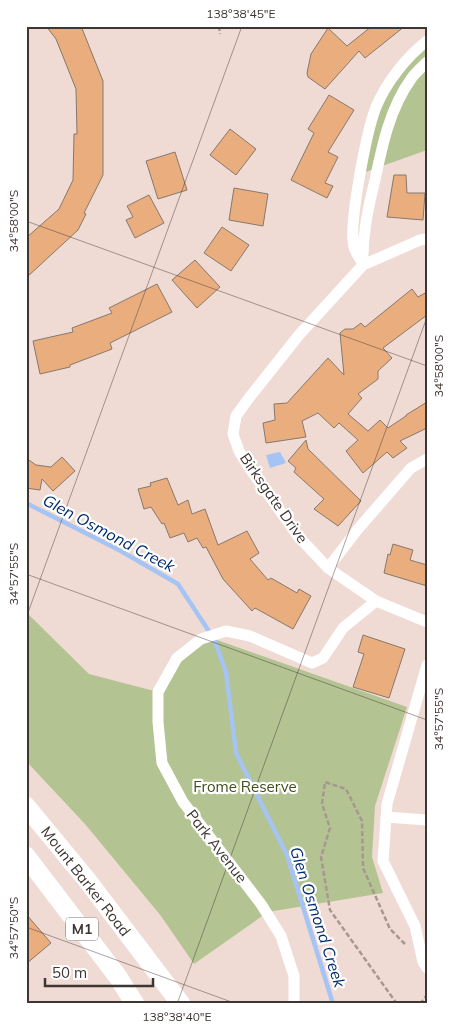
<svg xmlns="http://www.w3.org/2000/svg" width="453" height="1030" font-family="Mulish,sans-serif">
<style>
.green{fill:#b3c391}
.water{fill:#a5c4f4}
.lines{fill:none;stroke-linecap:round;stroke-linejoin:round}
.stream{stroke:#a5c4f4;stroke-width:4.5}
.building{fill:#eaae7e;stroke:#87786c}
.path{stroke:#a69791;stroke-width:2.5;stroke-dasharray:5 2.5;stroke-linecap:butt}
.minor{stroke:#fff;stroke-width:11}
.trunk{stroke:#fff;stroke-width:19}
.ticks{fill:none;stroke:#3e3633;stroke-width:1;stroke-opacity:0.45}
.labels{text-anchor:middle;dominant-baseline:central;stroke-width:4.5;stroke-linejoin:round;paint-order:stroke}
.shield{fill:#fff;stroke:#787270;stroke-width:1}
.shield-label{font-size:14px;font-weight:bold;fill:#3e3633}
.street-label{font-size:15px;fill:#3e3633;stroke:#fff}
.park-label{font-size:15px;fill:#414e1c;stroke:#fff}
.water-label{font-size:16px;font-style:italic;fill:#002c6f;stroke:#fff}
.neatline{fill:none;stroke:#3e3633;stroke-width:2}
.ticks-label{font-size:12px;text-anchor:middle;fill:#3e3633}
</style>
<rect width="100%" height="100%" fill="#f0dbd4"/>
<!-- green -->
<path class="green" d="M427,41v109l-67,24 16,-67z
M26,612l63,62 69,18 19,-34 24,-19h13l193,68 -32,99 -3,51 11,36 -115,19 -74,52 -33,-48 -76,-92 -59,-63z"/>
<!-- water -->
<path class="water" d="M280,452l6,11 -16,5 -4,-13z"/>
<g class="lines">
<!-- stream -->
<path class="stream" d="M26,503l93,47 59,34 36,55 12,33 10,81 51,102 46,149"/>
</g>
<!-- building -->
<path class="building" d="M46,26h35l22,55v94l-19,38 2,1 -8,16 -52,48v-40l33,-29 14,-29 1,-46h3l-1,-45 -20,-50z
M372,26h33l-40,32 -6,-7 -34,38 -17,-12 -1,-4 4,-19 17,-26 19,18z
M329,95l25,15 -26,42 10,5 -13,26 8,3 -6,12 -36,-18 23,-47 -6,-4z
M230,129l26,20 -20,26 -26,-20z
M175,152l12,38 -29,9 -12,-38z
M394,175h12l1,18h18l-2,27 -36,-3z
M234,188l34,6 -5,32 -34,-6z
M149,195l15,28 -29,15 -9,-18 7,-3 -6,-11z
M222,227l27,18 -18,26 -27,-18z
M195,260l25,27 -23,21 -25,-28z
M157,284l15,28 -62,31 2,6 -42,16v2l-30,7 -7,-33 40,-9 -1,-4 40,-15 -3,-5z
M412,289l6,8 9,-5v23l-44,33 9,10 -14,13v8l-20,15 4,4 -14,16 20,17 12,-11 8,8 18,-12v-1l21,-13v26l-27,13 7,7 -14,10 -6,-6 -24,21 -17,-22 12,-11 -19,-17 -5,5 -16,-15 -16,8 4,16 -40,6 -3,-20 12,-3 -1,-16 13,-1 41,-45 16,17 -4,-42 5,-4h8l8,-6 4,4z
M306,440l2,9 53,52 -23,25 -24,-17 10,-10 -30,-27 2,-4 -8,-7z
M62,457l13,14 -22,20 -11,-12 -2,11 -14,-2v-30l10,7 15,2z
M167,478l11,27 10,-5 4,14 13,-5 13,36 29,-14 12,22 -9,6 18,21 3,-2 26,15 2,-4 12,7 -18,33 -38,-21 -3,3 -29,-32 -17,-32 -3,1 -6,-10 -9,4 -4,-9 -14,5 -6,-15 -2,1 -11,-17 -7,2 -6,-20 13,-3 -1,-3z
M393,544l20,6 -3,10 17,5v21l-43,-13 4,-19 2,1z
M363,635l42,14 -16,49 -36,-11 11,-33 -6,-2z
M26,914l25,29 -25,21z"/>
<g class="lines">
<!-- path -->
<path class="path" d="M219,26l1,8
M397,1004l-67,-94 -9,-53 9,-29 -8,-24 3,-22 21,7 16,32 1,47 27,61 15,15
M420,1004l7,-9"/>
<!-- minor -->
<path class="minor" d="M427,62c-5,5 -12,11 -16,17 -21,29 -29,67 -36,101 -7,28 -13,56 -12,85l-64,70 -50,63 -13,18 -3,18 6,17 9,15 50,70 30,32 48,33 51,21
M361,261c-2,-5 -6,-9 -7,-14 -6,-22 13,-117 22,-140 10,-24 30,-50 51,-66
M363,265l57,-25 7,-1
M328,568l30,-39 53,-61 16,-9
M427,665l-40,139 -4,57 32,65 8,36 4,6
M386,817l41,3
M294,1004v-28l-13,-40 -20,-32 -78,-102 -21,-39 -4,-41v-30l19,-34 24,-19 25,-8 24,5 62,27 11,-5 20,-30 33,-27"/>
<!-- trunk -->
<path class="trunk" d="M26,806l61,74 94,124
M26,856l92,121 17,27"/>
</g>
<!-- ticks -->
<path class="ticks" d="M26,221l401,145M26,574l401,146M26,618l216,-592M26,927l211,77M177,1004l250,-687"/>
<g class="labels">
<!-- shield labels -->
<rect class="shield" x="66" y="917.5" width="32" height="23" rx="4"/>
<g class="shield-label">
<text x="82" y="929">M1</text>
</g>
<!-- street labels -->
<g class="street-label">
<text transform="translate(274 498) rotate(55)">Birksgate Drive</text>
<text transform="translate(217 846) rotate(52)">Park Avenue</text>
<text transform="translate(86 881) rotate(52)">Mount Barker Road</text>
</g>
<!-- park labels -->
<g class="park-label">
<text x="245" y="786">Frome Reserve</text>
</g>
<!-- water labels -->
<g class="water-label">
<text transform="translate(109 533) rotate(28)">Glen Osmond Creek</text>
<text transform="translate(318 917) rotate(72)">Glen Osmond Creek</text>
</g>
</g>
<!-- border -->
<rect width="453" height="1030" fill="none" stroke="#ffffff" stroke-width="55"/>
<!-- scale -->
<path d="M45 978v8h108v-8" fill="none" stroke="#3e3633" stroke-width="2.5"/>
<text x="52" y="978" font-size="15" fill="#3e3633" stroke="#ffffff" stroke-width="4" paint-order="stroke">50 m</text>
<rect x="28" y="28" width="398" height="974" class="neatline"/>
<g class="ticks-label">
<text x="241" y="18">138°38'45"E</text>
<text transform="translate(14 221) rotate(-90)" y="4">34°58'00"S</text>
<text transform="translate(439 366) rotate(-90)" y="4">34°58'00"S</text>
<text transform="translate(14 574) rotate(-90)" y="4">34°57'55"S</text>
<text transform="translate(439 719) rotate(-90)" y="4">34°57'55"S</text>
<text transform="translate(14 928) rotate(-90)" y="4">34°57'50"S</text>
<text x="177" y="1021">138°38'40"E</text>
</g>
</svg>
